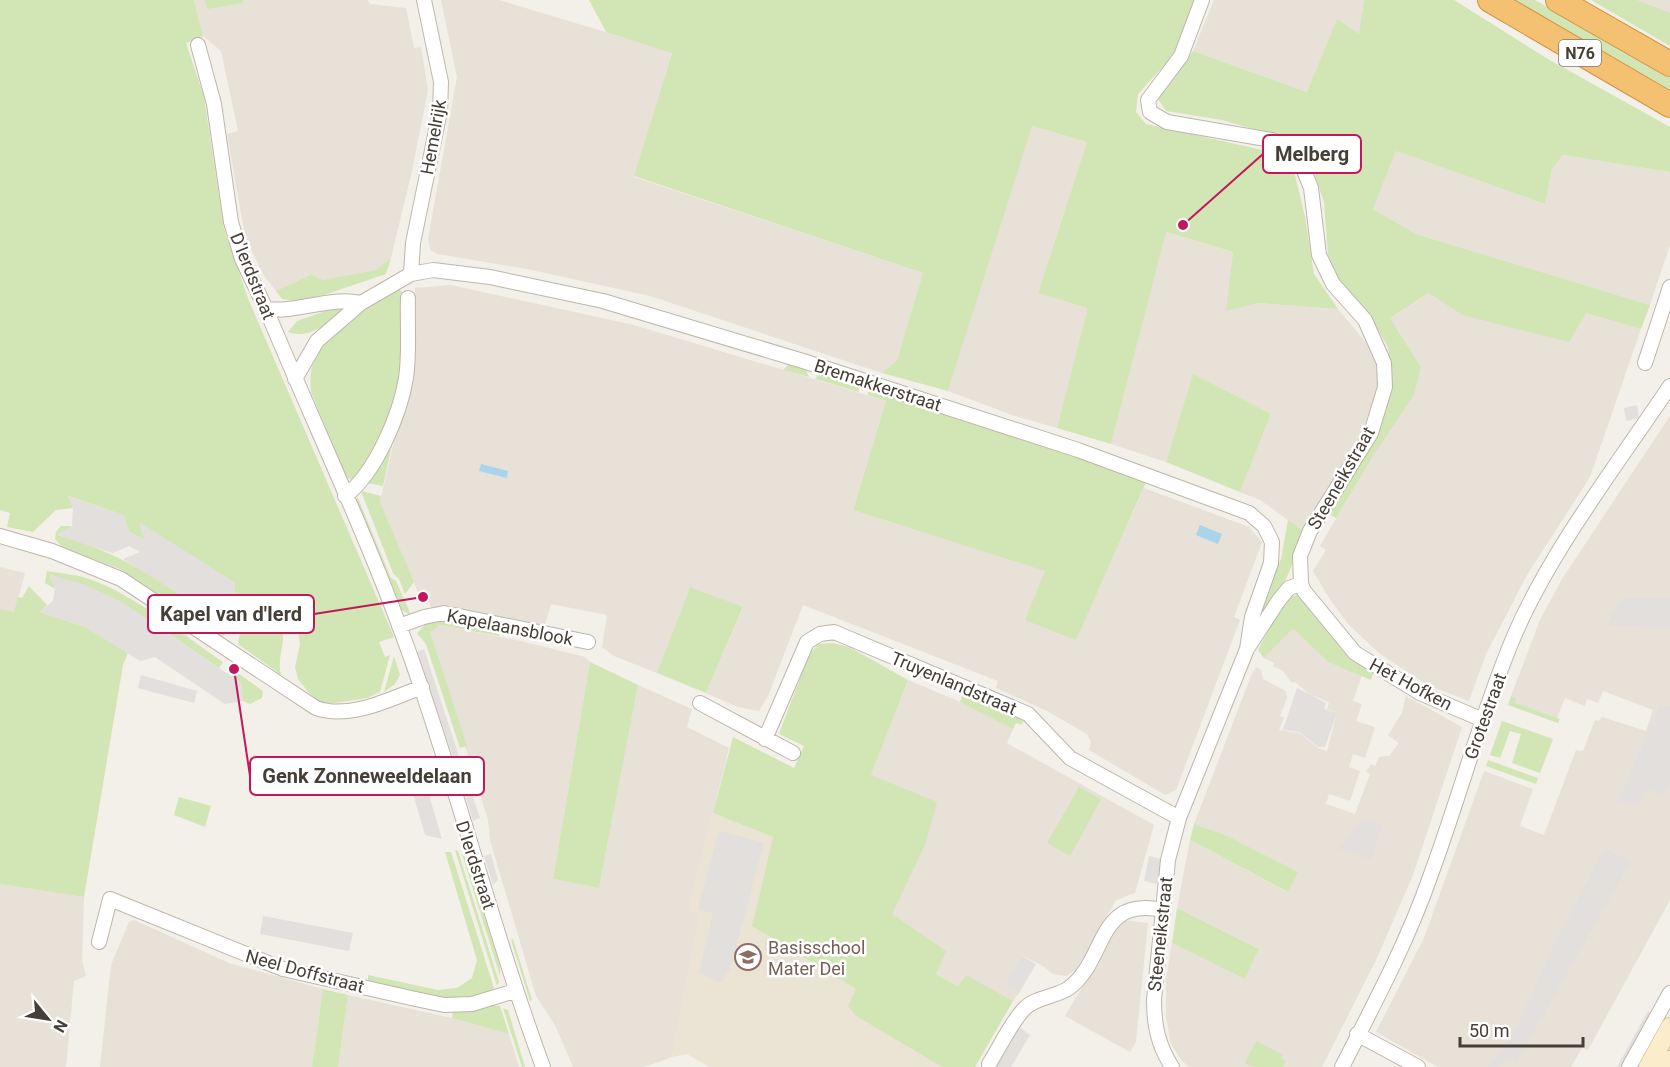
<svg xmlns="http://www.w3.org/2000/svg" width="1670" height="1067" font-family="Roboto,sans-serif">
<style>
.residential{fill:#e7e1d7}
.education{fill:#ebe3d3}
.green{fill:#d2e5b4}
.parking{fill:#e2dfdd}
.water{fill:#a9d5ec}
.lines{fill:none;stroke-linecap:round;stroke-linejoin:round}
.street-casing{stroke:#beb6ac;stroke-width:16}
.secondary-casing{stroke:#d0be9b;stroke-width:20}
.highway-casing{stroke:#d39442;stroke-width:26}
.street{stroke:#fff;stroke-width:14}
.secondary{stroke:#fbeccb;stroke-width:18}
.highway{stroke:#f4c072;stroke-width:24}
.labels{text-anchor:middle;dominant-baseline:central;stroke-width:5;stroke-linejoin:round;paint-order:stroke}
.shield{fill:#fff;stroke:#7e7973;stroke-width:1.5}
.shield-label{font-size:16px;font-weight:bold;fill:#463f37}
.street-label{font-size:18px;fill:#463f37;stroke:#fff}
.education-label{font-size:18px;fill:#785e54;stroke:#fff;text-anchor:start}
.leader{fill:none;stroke:#c2185b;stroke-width:2}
.callout-dot{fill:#c2185b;stroke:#fff;stroke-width:2}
.callout{fill:#fff;stroke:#c2185b;stroke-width:2}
.callout-label{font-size:20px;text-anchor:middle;font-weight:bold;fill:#463f37}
</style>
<rect width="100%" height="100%" fill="#f3efe9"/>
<!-- residential -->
<path class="residential" d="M194,0h173l3,4 36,4 8,40 7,-1 7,43 -16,81 -21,87 -15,12 -54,10 -10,-6 -36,17 -14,-18 -16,-35 -5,-25 -14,-79 11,-3 -17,-80 -18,-15z
M441,0h58l173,52 -38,125 289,96 -26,87 -15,13 -232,-77 -123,-27 -89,-15 -8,-4 -2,-11 29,-162z
M1214,0h150l-5,35 -22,-15 -30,72 -114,-41z
M1637,0h33v13h-2z
M1031,126l56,16 -49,151 51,14 -32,121 -45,-13 -64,-24z
M1396,151l149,53 7,-35 11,-14 107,17v73l-20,60 -234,-71 -43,-25z
M1165,232l68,20 -6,58 31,-7 80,6 34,41 9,23 -1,15 -13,35 -65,107 -42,-30 -20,-8 31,-78 -78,-39 -27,87 -55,-18z
M450,285l184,40 252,76 -33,109 193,61 29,69 69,-152 105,39 13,15 -28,75 6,3 -64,170 -11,5 -76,-45 2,-8 -4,-8 -42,-24 -49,-22 2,-7 -195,-76 -35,91 -9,15 -21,-4 -32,-14 37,-85 -53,-21 -33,86 -43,-17 -12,-9 5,-32 -56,-11 -7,24 -113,-20 -6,-19 -7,3 -38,-90 29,-125 6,-89z
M1430,293l32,22 14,2 110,-4 55,16 -51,148 -63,98 -41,79 -17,47 -42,-16 -48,-32 -30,-28 -18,-24 -18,-30 13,-21 -6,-4 52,-90 42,-61 7,-28 -31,-49z
M1670,416v484l-82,150 -6,-2 -11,19h-133l-62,-35 48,-94 60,-167 49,18 -13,37 24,9 32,-85 7,1 12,-31 4,1 3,-4 44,14 7,-21 -50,-19 -5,12 -11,-4 -2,7 -20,-8 -8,20 -43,-15 2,-5 -5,-2 29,-76 22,-41z
M0,567l25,6 -11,40 -14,-4z
M438,625l83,16 64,16 5,5 -37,217 46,9 39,-203 54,24 -5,18 42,21 -40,162 11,3 -28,144 -28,10h-71l-17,-40 -20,-31 -46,-156 -2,-20 -58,-188z
M1293,629l35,33 34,13 -9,26 9,3 -6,17 19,6 -10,31 -12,-4 -4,13 11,4 -10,30 -21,-7 -3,10 29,10 15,-40 -4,-2 5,-8 4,2 4,-9 10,-1 10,-13 -11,-8 14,-22 4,-17 56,31 -49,148 -36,83 -55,109h-133l-8,-7 -10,-16 -5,-27v-38l6,-36 73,36 14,-30 -82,-41 13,-68 97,52 10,-20 -69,-36 -34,-12 57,-148 5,-9 5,3 2,9 23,12 1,7 -7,18 4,2 -5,12 20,3 19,15 9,3 10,-38 -10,-4 2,-7 -20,-8 -14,-12 -3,1 -9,-12 -10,-5 1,-3 -10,-5z
M908,680l69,29 36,20 -6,14 147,82 -19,68 -19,7 -40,70 -10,6 -13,-2 -10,-8 -20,-10 -17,29 13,8 -6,8 -47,-25 -8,10 -22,-12 9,-23 -54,-37 34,-69 -54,-70z
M0,884l84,13 -2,63 4,16 -12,5 -8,86h-66z
M134,920l95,43 94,26 -11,78h-212l11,-102 18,-43z
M1122,920l26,3 -12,119 -6,10 -65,-36z
M348,995l104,23 57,16 10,33h-181z"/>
<!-- education -->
<path class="education" d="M713,813l60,24 -21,89 104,63v27l86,51h-233l-22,-13 -15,3 28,-144 -11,-3z"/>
<!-- green -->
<path class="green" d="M0,0h194l9,36 -17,7 18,54 20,132 25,72 145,336 -15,5 6,15 5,-2 -10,37 -13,6 -38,6 -10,-3 -10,-8 -11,-14 -3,-12 5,-23 -3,-23c-18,-15 -29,-21 -52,-15l-10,-6v-17l-95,-60 5,17 -16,-8 -6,-17 -55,-19 5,12 -17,2 -23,22 -26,-5 3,-14 -10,-3z
M205,0h38v3l-36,6z
M589,0h608l-20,51 -39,43 -2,18 10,12 125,28 17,11 7,12 10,42 9,57 24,35 -80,-6 -32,8 7,-59 -67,-20 -55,212 -54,-16 31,-120 -50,-15 49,-151 -55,-16 -84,265 -66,-18 15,-13 26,-87 -289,-97 38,-123 -66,-21z
M1364,0h90l94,59 122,68v45l-107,-17 -11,14 -7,35 -149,-53 -23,58 43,25 234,71 -9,24 -55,-16 -17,29 -107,-27 -33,-22 -39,25 31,49 -7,28 -41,61 -37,62 -9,-5 53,-84 12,-43 -4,-39 -17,-29 -32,-36 -11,-28 -4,-52 -15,-44 -15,-17 -72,-21 -56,-9 -8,-12 35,-48 114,41 30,-73 22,15z
M1510,0h25l135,78v14z
M1591,0h46l33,13v33z
M391,258l-5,16 -83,28 -21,-3 -6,-8 36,-17 10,6 54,-10z
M398,289l6,4 -2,85 -13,42 -24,52 -11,9 -8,-4 -35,-85c-1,-12 -1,-25 5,-36 10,-24 59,-56 82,-67z
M337,307l5,3 -2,3c-16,13 -31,26 -52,19l9,-11z
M789,364l17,6 3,7 -26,-7z
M819,373l39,13 1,6 -44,-13z
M1193,374l78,40 -31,78 -74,-30z
M873,390l274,90 -71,160 -51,-20 20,-49 -192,-61 33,-109 -18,-6v-3z
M396,427l-13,59 -16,-3z
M361,491l20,5 -1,6 34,80 -9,12 -6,-15 -6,-6z
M357,496l34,82 5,3 15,34 -9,-5 -45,-106z
M1288,520l14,10c-9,40 -18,56 -41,89l-4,-3 24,-57z
M61,526h11l-14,9c59,17 96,41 146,75l17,-5 13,9 -11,23 -103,-68 -57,-21 -8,-9 1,-7z
M47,571c11,2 22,3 32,5 46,11 104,59 144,86l-4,6c-55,-37 -104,-76 -169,-93l5,14 -10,-6z
M29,586l18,19 -7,7 45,15 43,26 -5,12 -39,232 -84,-13v-275l14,3 4,-15 4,1z
M690,587l53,20 -37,86 -49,-20z
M1298,595l76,76 -3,9 -43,-18 -35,-33 -29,29 -6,-8 27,-52z
M261,617c39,8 13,33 20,58l-43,-31c2,-15 7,-24 23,-27z
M440,618l60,11 -1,7 -60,-11 -9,7 37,114 -7,2 -34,-104 -9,-11 11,-11z
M833,643l16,4 59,33 -37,95 66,27 -12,43 -33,69 54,37 -10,23 22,12 8,-11 47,26 -38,66h-33l-86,-51 -8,-10 8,-17 -104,-63 21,-89 -60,-24 20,-76 61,31 10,-22 -25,-12 29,-77 10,-13z
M394,656l6,19 -5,9 -11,8z
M590,662l48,23 -39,203 -46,-9z
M235,671l28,20 -1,7 -12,6 -7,-3 -2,-18 -10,-7z
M963,694l60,24 1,3 -3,4 -5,-2 -3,6 -53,-27z
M1511,696l5,2 -1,5 45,16 -2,4 -50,-18z
M1502,721l51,18 -13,34 -28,-10 9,-29 -11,-3 -10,27 -10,-3z
M1488,760l50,18 -2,6 -50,-18z
M1079,787l22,12 -31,57 -23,-13z
M179,797l32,9 -6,21 -31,-12z
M1194,824l34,12 70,36 -10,20 -98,-52z
M455,850l3,1 41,131 -2,4z
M445,852h6l43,136c-30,24 -93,1 -126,-7v-6l70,15 19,-2 15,-10 5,-18z
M462,854l4,4 34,108v10z
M1177,908l82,41 -14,30 -73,-36z
M513,939l19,61 -2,1 -19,-61z
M323,989l25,6 -10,72h-26z
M490,1005l10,1 9,28 -57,-16 1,-7z
M503,1008l5,2 17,57h-3z
M1256,1041l27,14 -2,3 5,3 -3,6h-29l-9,-4z"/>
<!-- parking -->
<path class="parking" d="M1637,405l2,13 -13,3 -2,-13z
M67,496l56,19 6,17 16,8 -6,-18 96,61v17l-31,10 -81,-51 17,-7 -11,-6 -16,7 -56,-18 15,-9 1,-18z
M49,575l35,9 38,18 119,81 2,18 -18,3 -70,-47 -15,4 -55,-34 -46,-15 14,-11 2,-12z
M1622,598h48v30l-63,-3z
M424,649l41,126 -5,2 -43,-125z
M141,675l56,16 -3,12 -56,-15z
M1297,688l29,15 -2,6 13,4 -12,34h-7l-19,-15 -16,-2z
M1660,705l10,2v77l-6,12 -16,-8 -10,18 -20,-5z
M409,780l17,5 16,54 -17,-4z
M471,792l9,26 -7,3 -8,-27z
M1363,818l19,7 -11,34 -33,-10z
M719,831l45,12 -34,126 -9,14 -22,-10 14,-60 -15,-4z
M1605,848l25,14 -113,200 -10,-5 -7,10h-13l11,-11 21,-33 35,-79z
M491,854l7,26 -5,5 -9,-29z
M1149,856l13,3 -5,25 -13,-3z
M263,916l90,17 -4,18 -89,-17z
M1022,956l14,8 -17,29 -14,-8z
M1648,1011l5,2 -29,54h-7z
M1019,1027l11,8 -19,32h-16z"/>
<!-- water -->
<path class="water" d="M481,464l27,7 -1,7 -28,-7z
M1200,525l22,9 -4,10 -22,-9z"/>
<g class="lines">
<defs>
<path id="street" d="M1202,0l-21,56 -33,44 2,12 17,10 105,18 25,13 14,35 8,67 14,29 32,36 19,43 1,24 -14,46 -61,98 -10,25 1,28 3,7 51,62 65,40 63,27
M198,45l16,59 17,118 11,37 24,50c52,125 112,249 155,378 43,126 76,255 122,380
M411,274l2,-31 27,-132 1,-29 -17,-82
M266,309c32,4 64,-13 95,-6
M1645,363l25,-76
M295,379l22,-38 44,-38 50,-29 22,-4 57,7 113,24 200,60 275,89 171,63 15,13 8,16 -1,21 -19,54 -5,32
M345,496c30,-22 55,-81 61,-118 4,-26 1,-54 2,-80
M0,536l52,15 69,28 195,129c34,12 74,-9 106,-21
M399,626l25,-9 20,-4 144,29
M700,703l93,50
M765,739l42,-97 13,-8 14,-2 194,82 42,44 109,60
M99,942l11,-43 173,70 128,29 33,7 28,-1 43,-13
M1357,1034l61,33
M989,1064c11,-17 21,-40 35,-55 11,-12 32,-12 45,-21 38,-28 27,-92 93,-78
M1172,1067c-14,-22 -18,-42 -18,-67l14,-140 11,-42 68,-169 32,-49 10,-12 12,-4
M1342,1067c31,-61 65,-124 88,-190 29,-78 50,-159 82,-236 36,-87 105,-176 158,-255
M1629,1067l41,-74"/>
<path id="secondary" d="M1648,1067l22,-40
M1666,1067l4,-7"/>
<path id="highway" d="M1490,0l180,105
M1558,0l112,64"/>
</defs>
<!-- street casing -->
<use href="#street" class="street-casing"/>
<!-- secondary casing -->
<use href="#secondary" class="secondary-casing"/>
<!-- highway casing -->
<use href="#highway" class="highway-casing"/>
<!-- street -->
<use href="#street" class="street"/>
<!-- secondary -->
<use href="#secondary" class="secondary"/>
<!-- highway -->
<use href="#highway" class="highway"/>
</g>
<!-- icons -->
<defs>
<symbol id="school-ring" viewBox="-11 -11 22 22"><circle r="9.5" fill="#fff" stroke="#8d6e63" stroke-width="1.5"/><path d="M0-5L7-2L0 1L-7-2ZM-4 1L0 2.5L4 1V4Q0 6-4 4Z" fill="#8d6e63"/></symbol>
</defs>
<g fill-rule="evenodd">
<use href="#school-ring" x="733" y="942" width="30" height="30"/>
</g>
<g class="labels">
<!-- shield labels -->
<rect class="shield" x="1559" y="40" width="42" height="26" rx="4.5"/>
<g class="shield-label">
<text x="1580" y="53">N76</text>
</g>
<!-- street labels -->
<g class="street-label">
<text transform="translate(433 137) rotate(-80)">Hemelrijk</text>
<text transform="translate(253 276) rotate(68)">D'Ierdstraat</text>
<text transform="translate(878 385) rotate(18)">Bremakkerstraat</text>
<text transform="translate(1341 478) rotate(-60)">Steeneikstraat</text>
<text transform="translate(510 627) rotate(11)">Kapelaansblook</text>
<text transform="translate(954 683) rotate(23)">Truyenlandstraat</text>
<text transform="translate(1411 684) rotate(28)">Het Hofken</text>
<text transform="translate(1485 716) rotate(-70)">Grotestraat</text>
<text transform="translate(476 865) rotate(72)">D'Ierdstraat</text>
<text transform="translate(1160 934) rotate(-84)">Steeneikstraat</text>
<text transform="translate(305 971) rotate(15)">Neel Doffstraat</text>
</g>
<!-- education labels -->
<g class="education-label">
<text x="768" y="947">Basisschool<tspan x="768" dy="21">Mater Dei</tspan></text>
</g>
</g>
<!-- callouts -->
<path class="leader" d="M1183 225L1263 154M423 597L314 614M234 669L250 776"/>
<g class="callout-dot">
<circle cx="1183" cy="225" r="6"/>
<circle cx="423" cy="597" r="6"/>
<circle cx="234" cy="669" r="6"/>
</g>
<g class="callout">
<rect x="1263" y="135" width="98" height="38" rx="6"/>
<rect x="148" y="595" width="166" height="38" rx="6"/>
<rect x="250" y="757" width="234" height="38" rx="6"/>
</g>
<g class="callout-label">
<text x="1312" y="161">Melberg</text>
<text x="231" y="621">Kapel van d'Ierd</text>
<text x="367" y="783">Genk Zonneweeldelaan</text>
</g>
<!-- north arrow -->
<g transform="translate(48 1019) rotate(120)" stroke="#ffffff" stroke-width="4.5" paint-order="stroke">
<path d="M0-4.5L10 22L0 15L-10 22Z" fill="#463f37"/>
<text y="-9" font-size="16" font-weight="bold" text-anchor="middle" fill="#463f37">N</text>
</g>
<!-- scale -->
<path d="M1460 1037v9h123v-9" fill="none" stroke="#463f37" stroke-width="3"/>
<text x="1469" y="1037" font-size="18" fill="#463f37" stroke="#ffffff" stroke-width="4.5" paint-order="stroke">50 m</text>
</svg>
